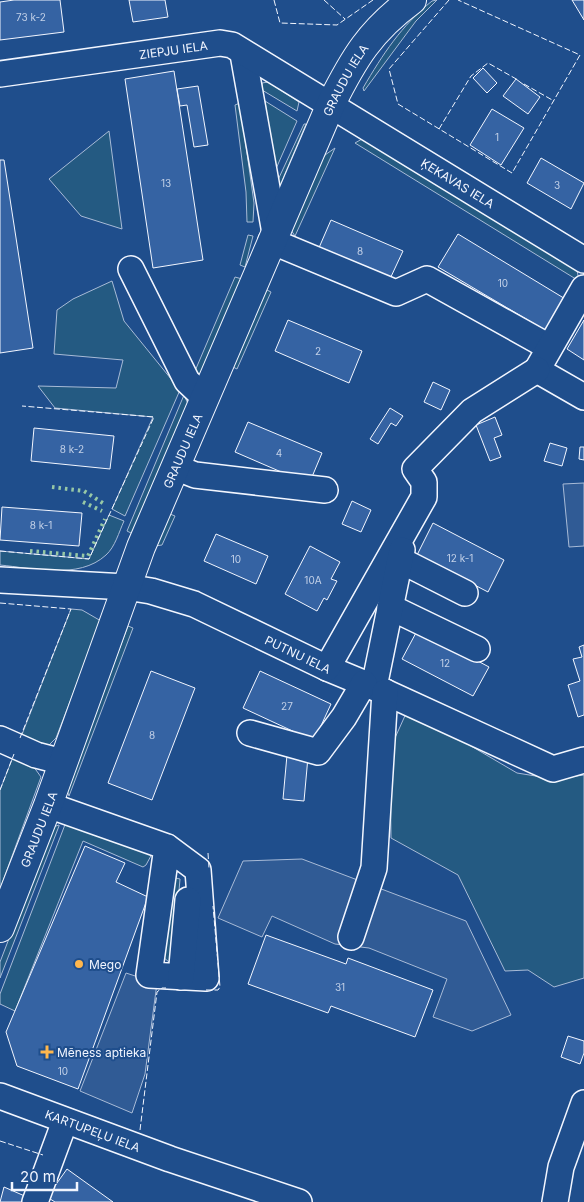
<svg xmlns="http://www.w3.org/2000/svg" width="584" height="1202" font-family="Inter,sans-serif">
<style>
.green{fill:#245a82;stroke:#a8bbd7}
.parking{fill:#305b95;stroke:#a8bbd7}
.building{fill:#3563a3;stroke:#f2f6ff}
.lines{fill:none;stroke-linecap:round;stroke-linejoin:round}
.minor-casing{stroke:#f2f6ff;stroke-width:28}
.major-casing{stroke:#f2f6ff;stroke-width:30}
.minor{stroke:#1f4e8c;stroke-width:25}
.major{stroke:#1f4e8c;stroke-width:28}
.hedge{stroke:#97c8a6;stroke-width:4;stroke-dasharray:2.5 4;stroke-linecap:butt}
.fence{stroke:#f2f6ff;stroke-width:1;stroke-dasharray:6 2.5;stroke-linecap:butt}
.poi-dot{fill:#ffb74d;stroke:#1f4e8c;stroke-width:2}
.labels{text-anchor:middle;dominant-baseline:central;stroke-width:4;stroke-linejoin:round;paint-order:stroke}
.number-label{font-size:10px;fill:#c3d1e8}
.street-label{font-size:12px;fill:#f2f6ff;stroke:#1f4e8c}
.poi-label{font-size:12px;fill:#f2f6ff;stroke:#1f4e8c;text-anchor:start}
</style>
<rect width="100%" height="100%" fill="#1f4e8c"/>
<!-- green -->
<path class="green" d="M437,0l-21,21 -52,70 -1,-3c20,-34 38,-62 69,-87z
M268,82l31,20 -2,9 -35,-21v-7z
M265,101l32,20 -22,50z
M240,103l14,100 -1,19h-6l-1,-30 -11,-87z
M304,124h2l-27,64 -2,-6z
M109,131l13,98 -41,-13 -32,-37z
M362,139h5l210,131 2,11 -224,-138z
M335,148l-40,88 -4,-6 28,-66 6,-9z
M248,235l5,1 -8,31 -5,-2z
M235,277l7,2 -44,101 -6,-2z
M112,281l12,40 56,69 -55,126 -13,-7 41,-92 -98,-9 -17,-22 78,2 7,-28 -69,-6 3,-44 16,-11z
M265,289l6,3 -34,77 -4,-2z
M184,395l4,9 -55,130 -6,-3z
M170,514l5,2 -13,29 -7,1z
M109,515l15,6c-5,11 -9,26 -18,34 -27,25 -74,13 -106,10v-14l89,8z
M71,609l11,1 19,11 -45,117 -7,7 -14,-1 -14,-7z
M128,626l5,2 -64,168 -2,-6 2,-8z
M408,709l109,64 37,6 30,-4v203l-30,9 -26,-17 -23,1 -47,-96 -67,-37 -1,-89z
M15,752l11,4 15,21 -41,112v-99z
M66,822l87,30 -7,13 -3,2 -60,-26 -68,170 -15,-7v-10z
M59,825v1l-59,152v-16l50,-130 3,-5z
M167,876l13,3 -7,82 -4,1 -6,-5z"/>
<!-- parking -->
<path class="parking" d="M584,483v63l-15,1 -6,-63z
M302,859l164,62 45,94 -39,16 -39,-14 14,-38 -78,-31 -34,-4 -63,-28 -10,21 -44,-19 25,-57z
M126,973l31,10 -12,91 -13,39 -52,-22z"/>
<!-- building -->
<path class="building" d="M14,0h46l4,32 -64,8v-38z
M129,0h36l3,17 -35,5z
M572,0h12v20z
M483,68l14,15 -10,10 -14,-15z
M174,71l29,189 -50,8 -28,-189z
M516,79l24,18 -12,17 -25,-18z
M198,86l10,59 -14,2 -7,-42 -7,1 -3,-17z
M492,109l32,19 -23,37 -31,-20z
M541,158l43,25 -13,26 -44,-26z
M0,160h4l29,188 -33,5z
M331,220l72,31 -14,30 -71,-31z
M458,234l109,66 -19,32 -110,-65z
M288,320l74,31 -13,32 -74,-32z
M584,320v40l-17,-11z
M433,382l17,8 -9,20 -17,-8z
M390,408l13,8 -7,10 -5,-3 -13,21 -8,-5z
M495,417l7,18 -8,3 7,19 -11,4 -14,-36z
M248,422l74,31 -13,31 -74,-32z
M34,428l80,8 -4,33 -79,-8z
M550,443l17,5 -5,18 -18,-5z
M580,447h4v13l-5,-1z
M352,501l19,9 -10,22 -19,-8z
M2,507l80,6 -3,33 -79,-6z
M433,523l71,37 -16,32 -71,-37z
M216,534l52,22 -12,28 -52,-23z
M310,546l30,16 -9,17 6,2 -10,19 -3,-2 -7,13 -32,-17z
M418,629l71,38 -16,29 -71,-37z
M584,645v70l-6,2 -10,-32 12,-4 -7,-22 9,-2 -3,-10z
M151,671l44,17 -43,112 -44,-17z
M260,671l71,33 -17,37 -71,-33z
M287,755l21,2 -4,44 -21,-2z
M85,846l40,17 -9,19 32,15 -70,192 -61,-23 -11,-34z
M266,935l80,29 2,-6 85,32 -18,47 -84,-31 -3,7 -80,-29z
M568,1036l16,5v12l-4,11 -19,-7z
M67,1169l46,33h-58l-8,-5z
M4,1187l23,10 -2,5h-25z"/>
<g class="lines">
<defs>
<g id="minor">
<path d="M243,54l32,179"/>
<path id="s1" d="M0,74l220,-31 12,2 352,215"/>
<path d="M271,241l125,52 31,-14 122,68"/>
<path d="M131,269l56,112 18,17"/>
<path d="M584,288l-47,82 47,27"/>
<path d="M175,467l20,8 130,15"/>
<path d="M400,560l65,33"/>
<path id="s2" d="M0,580l126,7 25,4 43,13 133,64 58,24 168,77 31,-9"/>
<path d="M390,607l87,42"/>
<path d="M327,668l97,-171v-15l-9,-13 57,-58 65,-41"/>
<path d="M374,687l28,-137"/>
<path d="M250,733l68,19 26,-35 20,-34"/>
<path d="M0,739l36,16 27,7"/>
<path d="M48,805l119,42 31,23 8,108 -57,-3 18,-128"/>
<path d="M351,937l23,-69 11,-176"/>
<path d="M181,977l7,-77"/>
<path id="s3" d="M0,1096l170,63 129,43"/>
<path d="M35,1202l30,-81"/>
<path d="M555,1202l6,-35 23,-64"/>
</g>
<g id="major">
<path id="s4" d="M0,928l48,-123 93,-258 190,-443c23,-46 39,-73 81,-104"/>
</g>
</defs>
<!-- minor casing -->
<use href="#minor" class="minor-casing"/>
<!-- major casing -->
<use href="#major" class="major-casing"/>
<!-- minor -->
<use href="#minor" class="minor"/>
<!-- major -->
<use href="#major" class="major"/>
<!-- hedge -->
<path class="hedge" d="M52,487l32,4 22,14
M83,502l19,9
M30,551l58,5 17,-37"/>
<!-- fence -->
<path class="fence" d="M274,0l6,23 57,2 36,-25
M324,0l21,19
M449,0l-60,69 9,35 114,69 68,-118 -122,-55
M524,84l30,17
M439,129l32,-53 17,-13 30,17
M0,551l89,8 65,-142 -132,-11
M0,603l71,6 -51,129
M0,790l14,-36
M208,853l1,15
M206,990h12l2,-3 -7,-81
M140,1130l17,-138 5,-4h4
M0,1141l43,14"/>
</g>
<!-- markers -->
<g class="poi-dot">
<circle cx="79" cy="964" r="5"/>
<path d="M44.5 1044.5h5v5h5v5h-5v5h-5v-5h-5v-5h5z"/>
</g>
<g class="labels">
<!-- number labels -->
<g class="number-label">
<text x="31" y="17">73 k-2</text>
<text x="497" y="137">1</text>
<text x="166" y="183">13</text>
<text x="557" y="185">3</text>
<text x="360" y="251">8</text>
<text x="503" y="283">10</text>
<text x="318" y="351">2</text>
<text x="72" y="449">8 k-2</text>
<text x="279" y="453">4</text>
<text x="41" y="525">8 k-1</text>
<text x="460" y="558">12 k-1</text>
<text x="236" y="559">10</text>
<text x="313" y="580">10A</text>
<text x="445" y="663">12</text>
<text x="287" y="706">27</text>
<text x="152" y="735">8</text>
<text x="340" y="987">31</text>
<text x="63" y="1071">10</text>
</g>
<!-- street labels -->
<g class="street-label">
<text stroke="none"><textPath href="#s1" startOffset="175">ZIEPJU IELA</textPath></text>
<text stroke="none"><textPath href="#s4" startOffset="916">GRAUDU IELA</textPath></text>
<text stroke="none"><textPath href="#s1" startOffset="499">ĶEKAVAS IELA</textPath></text>
<text stroke="none"><textPath href="#s4" startOffset="511">GRAUDU IELA</textPath></text>
<text stroke="none"><textPath href="#s2" startOffset="312">PUTNU IELA</textPath></text>
<text stroke="none"><textPath href="#s4" startOffset="106">GRAUDU IELA</textPath></text>
<text stroke="none"><textPath href="#s3" startOffset="99">KARTUPEĻU IELA</textPath></text>
</g>
<!-- poi labels -->
<g class="poi-label">
<text x="89" y="964">Mego</text>
<text x="57" y="1052">Mēness aptieka</text>
</g>
</g>
<!-- scale -->
<path d="M12 1182v8h65v-8" fill="none" stroke="#f2f6ff" stroke-width="2.5"/>
<text x="20" y="1182" font-size="15" fill="#f2f6ff" stroke="#1f4e8c" stroke-width="4" paint-order="stroke">20 m</text>
</svg>
